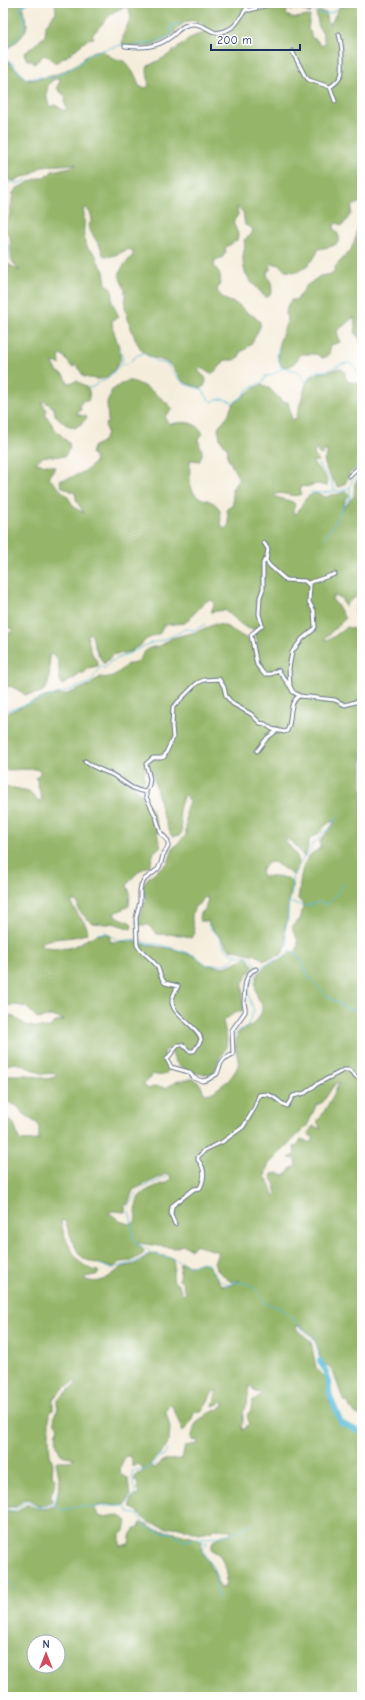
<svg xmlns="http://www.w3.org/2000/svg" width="365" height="1700" font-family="'Comic Neue',sans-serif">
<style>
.forest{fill:#95b669;stroke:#587264;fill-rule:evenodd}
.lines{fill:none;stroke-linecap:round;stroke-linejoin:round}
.stream{stroke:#5bbdd9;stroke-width:1}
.river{stroke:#5bbdd9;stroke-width:5.5}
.minor-casing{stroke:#67728a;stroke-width:5}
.minor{stroke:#fff;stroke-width:3}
</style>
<rect width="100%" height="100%" fill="#fff"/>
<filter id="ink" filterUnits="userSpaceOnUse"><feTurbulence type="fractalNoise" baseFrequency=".025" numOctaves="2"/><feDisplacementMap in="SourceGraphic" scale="8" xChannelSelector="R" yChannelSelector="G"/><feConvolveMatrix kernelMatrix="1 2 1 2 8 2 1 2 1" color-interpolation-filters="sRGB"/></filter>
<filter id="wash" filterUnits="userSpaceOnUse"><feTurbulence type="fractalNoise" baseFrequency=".012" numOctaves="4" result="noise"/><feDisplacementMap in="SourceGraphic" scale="16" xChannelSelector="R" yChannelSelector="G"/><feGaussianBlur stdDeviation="0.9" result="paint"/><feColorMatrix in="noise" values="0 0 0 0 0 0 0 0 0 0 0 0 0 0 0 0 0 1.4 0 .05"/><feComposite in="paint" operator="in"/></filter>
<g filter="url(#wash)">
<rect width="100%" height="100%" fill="#f5eddb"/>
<!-- forest -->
<path class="forest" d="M3,3h22c0,2 -2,4 -2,6 0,5 4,11 4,15 0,11 -15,23 -24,26z
M55,3h242l-1,5 -4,2 -4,-2 -2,6c7,7 15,2 24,2l-2,13 3,4v4l6,3 3,5h4c2,-4 -2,-14 -5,-17l-3,-15 2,-2 9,2 -1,6 4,6 10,-19 5,1 7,-4h10l-1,199 -9,4 -1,8 -9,12 -5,-3 -3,2v4c15,16 -5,18 -16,20 -2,11 -12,18 -21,23l-12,-1 -5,-6 -9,-2 -1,7h-2l-1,5 4,8 1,8 -4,6h-3c-11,-14 -22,-18 -22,-38 0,-8 3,-12 1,-19l7,-5 2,-6 -8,-4 -2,-13 -6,-5 1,8 -5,7 5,12 -1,6 -12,8 1,4 -4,6 -7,2 -1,7c9,6 7,15 3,24l7,8 15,6 7,7 9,5 5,5v5l-8,16 -7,7 -4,1 -2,6 -4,3h-10l-7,9 -7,5 -10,-6 -3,2c5,8 11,5 6,17 -4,1 -6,0 -9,-1 -18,-4 -16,-14 -27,-23 -7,-4 -16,-4 -23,-9 -9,-8 -18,-36 -20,-47 0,-5 1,-10 0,-15 0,-7 -7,-12 -5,-20 2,-6 9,-12 13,-17v-4l-5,-2c-8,4 -17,10 -25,6l-3,-9 -10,-15 -1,-6c5,-7 2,-12 -3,-17l-3,1c4,14 -3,24 4,38 2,3 7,5 9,8l1,5 7,11 2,13 5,4 2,7 -1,7 7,15 -7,3c0,13 8,23 8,36 1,4 -2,8 -4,11 -10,15 -17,13 -32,10l-8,-13 -2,1 1,2 -4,-1 -8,-11 -4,1 1,9 -5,-3 -2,1 4,8 8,5 3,7 9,-2c10,6 15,8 11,20l-5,-1 -3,5 1,5 -4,2 2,3 7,1 1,2 -6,6 -6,4 -10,-4 -10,-9 -1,-7 -10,-7 -2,2 5,7 -2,4 10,15 14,14 1,5 -5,8c-11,2 -22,-4 -29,7l18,3 1,2 -7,9 19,19 8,12 9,5 -7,-11 -2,-9 -14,-7 -1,-6c7,0 19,-6 25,-9 4,-2 6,-6 10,-9l-1,-6 -3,-2 2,-7 10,-6 4,-7 -2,-10 3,-2 -1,-20 4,-7v-4c5,-3 13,-11 19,-10 12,1 35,19 43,28l-8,7 1,5 4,3c13,-2 26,-4 33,10 -9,8 0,12 -1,21 -1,2 -2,4 -2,6l-10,-1c0,12 -3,32 10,38 6,2 13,3 17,8 5,6 3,15 5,21l3,2 4,-5 -2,-15 6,-4 -1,-16 7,-10 -12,-23 1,-7 -8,-10 -2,-12 11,-13 3,-9 20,-16 9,-4 7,2 15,15h5l4,18 4,-2 10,-34 5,-7 8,-5h8l13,-4 5,4v5l4,5 13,2v79l-12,10 -5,11 -5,3 -3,-1 -10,-15 -3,-11 3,-5v-4h-4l-1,4 -3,-1 -3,-6 -2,6 4,7h-6c5,8 18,16 15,25l-10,-2 -12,3 -1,-1 -4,1 1,7c-9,5 -18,-4 -27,1l2,2 17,5 2,2 -2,7 1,3 3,-1c4,-6 9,-21 20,-19 3,0 6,2 9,3 7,-4 12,-1 20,-6l3,4 -5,8 -1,6 11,-13 1,-13 7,-8v148c-13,-12 -3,-16 -3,-27l-7,3 -7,7 -4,-8 -7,-2 -2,3 8,10 5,10 -20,19 1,2 6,-2 15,-11 15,4v38l-2,6 2,3v739c-7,-4 -12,-6 -14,-15l-4,-1c-5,-9 -9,-32 -17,-36 -2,-1 -4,-1 -6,-2l-2,-12 -6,-15 -13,-11h-3l-1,2 2,4 13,10 5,27 9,9 4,24 12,23 21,9v264h-359v-187l14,2c19,-15 9,-3 25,-3 4,0 9,-2 13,-3l5,-24 -4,-20 1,-1h14l3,-3c-5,-2 -10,-1 -13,-4 -5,-6 -6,-21 -3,-27l-3,-3 -1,-8 4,-7 -1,-5 1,-4 18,-16 -1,-3 -11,7 -11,11v11l-3,3 -1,6v21l1,15 3,8 -1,12 4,5 -5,16 1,5 -10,5h-5c-10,-11 -11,-8 -21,1h-13v-394l11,11 5,15 3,2 17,-1v-11l-1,-5 -12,-8 -9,-10 -14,-6v-25h26l18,4 8,-2 2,-2 -3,-2 -11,1 -26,-11 -14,2v-50c9,-2 15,6 23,10 7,3 17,3 25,2l2,-4 11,-3 -12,-4 -14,3 -12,-12 -10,-2 -13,1v-220l26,5c4,3 5,7 10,10l3,-1 -6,-23 5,-5 -5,-3 -33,1v-55l31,-14 14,-5 19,-2 23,-9 10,-8c11,3 20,-5 27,-13 18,2 12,-19 31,-17l14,-9 24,-6 19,-8 8,1 8,4 16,10 6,7h3l2,-4 -4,-8 5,-4 -1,-2c-13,6 -23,-12 -34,-18l-13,2 3,-7 -1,-4 -4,-1 -4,2 -20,21 -21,2 -4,8 -15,7 -4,5 -6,3 -3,3 -7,2h-3l-5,2 -4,-1 -9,10c-3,-5 -6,-9 -8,-15 -3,-5 -2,-11 -6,-16l-3,2c3,10 3,19 11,27v4l-10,2 -4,5h-5l-3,4 -14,8c-7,-12 3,-25 -12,-31l-1,2c0,10 4,31 -8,36 -4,2 -11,2 -16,3 -4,-4 -9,-6 -15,-9l-3,1 -4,6v-55l10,-8 -2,-2h-8v-342l2,-2 2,-17 1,-3 12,7 -8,-10 -2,-24 -5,-7 5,-17 3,-20 3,-4 17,-9 16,-5 3,-4 19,-4 6,-3 -35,2 -13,10 -8,1 -5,4 -6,-1 -7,-17v-102l4,-1 3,3 16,17c19,-1 33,-5 49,-15 10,-6 14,-15 27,-15l9,7 15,5 10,15 3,9 7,2 2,-1c2,-7 -3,-15 0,-21l19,-10 25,-19 11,-4 3,-4 -4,-6c-17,-7 -20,3 -31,13 -5,4 -16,9 -22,10 -8,1 -17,0 -25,0l-2,-2 2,-11 7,-17 -2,-7 -4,-2c-16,4 -22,18 -33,28l2,3 -6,1 -22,18h-2l-6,5h-4l-3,-4 -7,-3 -10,9 -2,-4h-5l-3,-6 21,-18 1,-11 10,-13zM59,78l1,4c-7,8 1,9 6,15l-1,6 2,7h-4l-8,-5 -5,2c-5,-10 -6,-27 9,-29zM145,762l8,13 10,41 8,19 3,2 6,-2 2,-3 -3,-22 4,-14 2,-1 2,2 2,6 -3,6v26l-13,13 -5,15 -18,13 -7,8v7l4,9 -3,3 -7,19 2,3h9l9,9c11,1 24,-1 34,4l4,-5c-3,-12 -5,-15 0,-27l4,-2 4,-6 2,-1 3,2 -3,11 -5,3 -1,5 1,3h8c2,8 7,10 12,16 4,4 6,10 11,13l6,-1 4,3 15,3 8,5 17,-5 5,-9 -1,-19 2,-6 1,-14 4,-22 -1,-4 -3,-3 -25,-2 -2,-5c3,-6 6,-9 13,-9l19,13c13,-17 0,-22 -8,-35l1,-1 7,3 11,15c5,-7 3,-12 6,-18 2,-3 6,-3 8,-5 5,-5 10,-14 17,-12l-15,19v7c-3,3 -8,4 -10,7 -11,13 -9,29 -12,44l5,5 1,5 -2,2 -2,9c-13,7 -6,11 -2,22 0,3 -1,6 -2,10 -8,0 -9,6 -15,7 -20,6 -31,18 -23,39 1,4 5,6 4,11 -1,12 -14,19 -24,23l-3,14 4,17 -3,7 -7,10 -16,12 -6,2 -3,-1 -4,-9 -6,-5h-4l-15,3 -9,6 -10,-2 -8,3 -4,-4 3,-5 4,-2 1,-4c8,2 13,3 17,-5l-2,-2c-1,-4 -3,-13 -3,-16l5,-2c3,4 4,8 6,12 8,11 28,16 39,11l6,-15 6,-9 1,-9 -4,-18 10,-7 10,-4v-27l5,-9 6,-7 -7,-10 -22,10 -18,-2 -13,-9 -20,-7 -28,-4 -13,-4 -23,1v-7c-12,-6 -29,10 -41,13 -5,1 -19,-1 -25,-1l-4,-4c14,-7 33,-3 48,-10 -1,-13 -13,-18 -17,-31l5,-1 2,3v6l14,13 16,1 5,-1 18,6 1,-5c-6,-5 -13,-5 -19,-10l16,-8 1,-13 -3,-7c5,-10 14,-17 23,-21l4,-13 7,-6c-4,-5 -3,-16 -5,-24 -4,-15 -14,-26 -24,-39l1,-2 7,4 4,-2zM337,1082l2,1c-4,11 -11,21 -17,32 0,2 -3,3 -4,5 -1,3 2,7 3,9l-8,-3 -5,7 1,2 5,3 -3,5 -10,-4 -4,7 -3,1 1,7 -6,4 7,1v7l-6,3 -3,5 -3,2 -6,-3 -6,1 -1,5 3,4 3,11 -2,2 -10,-20 3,-11 39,-39 9,-20 7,-4 9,-14zM166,1174l4,1 1,3 -4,5c-6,0 -10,3 -15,5 -22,10 -13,17 -17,34 -10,6 -18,-6 -27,-9l4,-2 13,1v-7l3,-1 5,-14zM61,1220l4,1c4,10 8,24 15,34 7,8 23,9 32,13l9,-6 10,-1 12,-7 1,-4 -6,-4v-3l36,5 9,-3 9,4 3,-4 24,7 -5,10 3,8 14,12 8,-2 -1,2 -10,4h-5c-6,-5 -11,-18 -17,-22 -6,-4 -10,2 -15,2 -3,0 -7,-3 -9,-4l-2,1 -1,17 3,3 4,10 -3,2 -4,-10c-12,-5 -1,-18 -7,-27l-20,-5c-6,3 -10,8 -16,11 -5,2 -10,1 -15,4 -13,9 -20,18 -37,11l1,-2 11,-2 3,-2 -1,-2c-6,-1 -12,-4 -17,-8 -8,-7 -20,-32 -20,-43zM249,1386l3,1 3,5 5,1 1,2 -9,6 -1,9 -4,5 2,8 -6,8 -1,-4 1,-4v-10l4,-9zM217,1390l-4,16 10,-4h1v3l-5,4 -10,4 -10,7 -4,5 -4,14 2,2 4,-1 1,4 -13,2 -3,13 -18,1 -9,8 -4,-1 -1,-3 8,-9 4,-2 7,-12 1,-14 -4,-15 2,-6 3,-1c5,6 5,14 10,19v7l2,1 8,-11 3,-8 9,-3 9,-17zM126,1456h3l3,2v9l7,-3 4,5 -1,4 -5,1 -2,3v4l3,2 -1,7 2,2 -1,3 -6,2 -2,6 1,5 7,3 2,4 9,8 19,5 12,-1 19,7 11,-2 4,-3 17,1v3l-11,3 -7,5 -2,8 2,2 7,4 7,16 -2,16 -3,1 -4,-3c-2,-12 -9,-20 -14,-30 -3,-5 -1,-11 -5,-15 -4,-3 -38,-10 -45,-11 -5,-2 -8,-6 -14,-6v4c-9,2 -10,8 -11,17l-9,2v-11l5,-4 2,-10c-11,-10 -14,-4 -27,-4l-5,-8 2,-3 10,-2 9,2 9,-1 5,-9 -2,-18 -7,-3 -1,-7zM34,1642h24v24h-24z
M362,224v118l-6,-8 -2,-17 -17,14 3,11 -9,3 -3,11 -5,2 -7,-4h-14c-8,7 -8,15 -21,12l-3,-10 1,-5v-8l8,-22 -1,-7 1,-8 4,-6h6l9,-14 14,-10 13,-2 2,-7 16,-17 5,-13v-5z
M3,238c7,12 2,19 0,31z"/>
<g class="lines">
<!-- stream -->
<path class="stream" d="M311,3v6c8,5 14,6 22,3 10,-11 8,-4 18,-9
M136,45l14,-2 20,-7 1,-3 -1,-7 12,-3
M3,49c11,-5 25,-20 21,-33 -1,-3 -4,-5 -5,-8l9,-5
M3,60l3,-1 5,3 15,17 15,-2 10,1 27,-13 13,-12 34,-9
M3,181l5,6c-3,7 -2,13 -5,19
M5,182h8l5,2 9,-4
M3,220v1
M3,237c7,6 6,13 6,22
M119,347l4,11 -2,5
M279,347l-2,9 5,13
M88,388l5,-1 6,-5 7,-2 15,-16h7l8,-8 7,-3 10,6 3,3 11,2 3,5 14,15 18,5 7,11 3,2c9,-4 13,-4 21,1l8,-5 7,-9 15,-7 3,-6 6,-1 12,-8 15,5 7,10 5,-7 6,-4h9l16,-7 8,-1 5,4 7,14
M318,464l13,17 4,10h7l8,-4
M311,492c9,0 15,2 23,-1
M324,539l11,-16 4,-10 11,-15v-11l2,-7 10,-9
M3,712l87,-29 11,-17 3,3 6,-7 41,-19c11,-2 25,-8 34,-14l10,1 10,-6
M291,903l15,3 14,-4 7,3 18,-21
M208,925c3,6 8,7 11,12 6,9 3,11 14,17h3
M98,934l8,-2 12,9 21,-2 8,5h11l17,5 19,6 13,10c9,-1 20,2 26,-6 2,-2 3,-4 4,-6l2,3c15,1 11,0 19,13
M286,951l-2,-1 4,-6 -3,-13 3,-11v-13l4,-16v-13l10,-18 9,-10 2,-7 5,-3 5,-8 5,-1 11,-16
M233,1037l5,-6 9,-4 7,-17c-4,-9 -6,-16 -5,-26h2c4,-18 17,-22 33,-26 3,-6 5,-9 12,-6l7,11 6,14 17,18 23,15h4l9,-5
M167,1177c-20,9 -31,10 -39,32l3,9 2,21 4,5 8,3 7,7 20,4 18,9 12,-5 5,1c7,9 11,20 23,22l2,-3c19,0 24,5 33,21 9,3 19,6 26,13 8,8 13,17 24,22l5,23
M99,1264l12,5c16,-6 26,-4 38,-16
M55,1504l3,-13
M126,1506l3,7 8,1 8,12 18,7 8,-1 4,4 10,5c4,0 8,-3 12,-3 20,0 41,-3 56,-16
M3,1509l11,2 14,-11 9,7 6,1c11,-6 10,-4 19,2l22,-4 9,2 10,-2h22l10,-13 -3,-18 1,-4 14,-1 1,-4 7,-2v-3l3,-4 6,-1 3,-6
M201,1539v4l7,-1 -5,7 3,9 7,9 4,11c-3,6 1,14 1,22
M3,1581l8,3 5,7"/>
<!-- river -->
<path class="river" d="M320,1361l7,12 3,23 11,27 21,10"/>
</g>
</g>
<g filter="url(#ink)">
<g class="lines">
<defs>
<path id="minor" d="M245,10h5l24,-7 34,6
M125,46c18,2 32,2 47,-10 7,-6 11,-12 21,-12 10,0 15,6 23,9 22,-3 22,-14 34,-30
M292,51l13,25 4,4 21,7 5,14
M330,87c15,-10 12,-16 12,-31 0,-8 -1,-14 -3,-22
M349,476l13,-12
M264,543l4,6 -2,12 4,5 16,14 19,1 5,5 -1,16 5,9 1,16 -2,3 -11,9 -10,13 -3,16 1,18 3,6 7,4 35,4 10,5 17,-5
M266,558l-3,5v26l-3,8 -1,17 3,11c-3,4 -8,6 -11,10l6,30 7,9h7l7,-4 11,15
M308,583l27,-9
M257,751l10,-13 11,-8
M85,761c8,7 17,9 26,13 12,6 21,17 35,18
M256,969c-13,4 -11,23 -12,33 0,4 2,6 1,10l-13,18 1,24 -9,5 -3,4 -4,11 -10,6 -5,1 -8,-3 -5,-6 -18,-5 -4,-8 11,-14h5l6,6h5l7,-11c-1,-13 -30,-25 -29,-39 0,-5 4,-11 6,-15l-13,-3c-5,-6 -5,-12 -8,-17 -6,-8 -17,-15 -20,-21l-1,-27 4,-16v-11l1,-6 4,-6 13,-10 3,-6 2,-8 5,-8v-6l-7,-8 -5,-16 -10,-20v-5l3,-7 1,-6 -4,-15 7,-6h8l3,-1 9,-19 -1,-12 1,-19 24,-24 7,-3 15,-1 5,8 2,9 7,8 18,10 9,9 5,1 7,5 12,3 3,-1c6,-11 0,-27 12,-35
M175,1224l-4,-10 1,-8 22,-17 6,-1c5,-10 6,-19 -2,-28v-3l7,-7 17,-8 21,-15 11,-18 5,-14c13,-4 18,7 28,11l6,-10 12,-3 12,-9 27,-14h5l13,12"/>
</defs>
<!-- minor casing -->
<use href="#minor" class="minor-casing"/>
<!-- minor -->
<use href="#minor" class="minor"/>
</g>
</g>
<!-- margin -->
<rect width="365" height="1700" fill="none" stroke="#fff" stroke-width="16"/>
<!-- north arrow -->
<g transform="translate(46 1654)"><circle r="19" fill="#ffffff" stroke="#a4acbf"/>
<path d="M0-3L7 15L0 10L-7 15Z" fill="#d1495b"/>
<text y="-6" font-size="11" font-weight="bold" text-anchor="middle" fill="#1b2f5e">N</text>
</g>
<!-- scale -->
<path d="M211 44v6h89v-6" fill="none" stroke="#1b2f5e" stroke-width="2"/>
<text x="217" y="44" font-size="12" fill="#1b2f5e" stroke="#ffffff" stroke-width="3" paint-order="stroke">200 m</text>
</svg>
